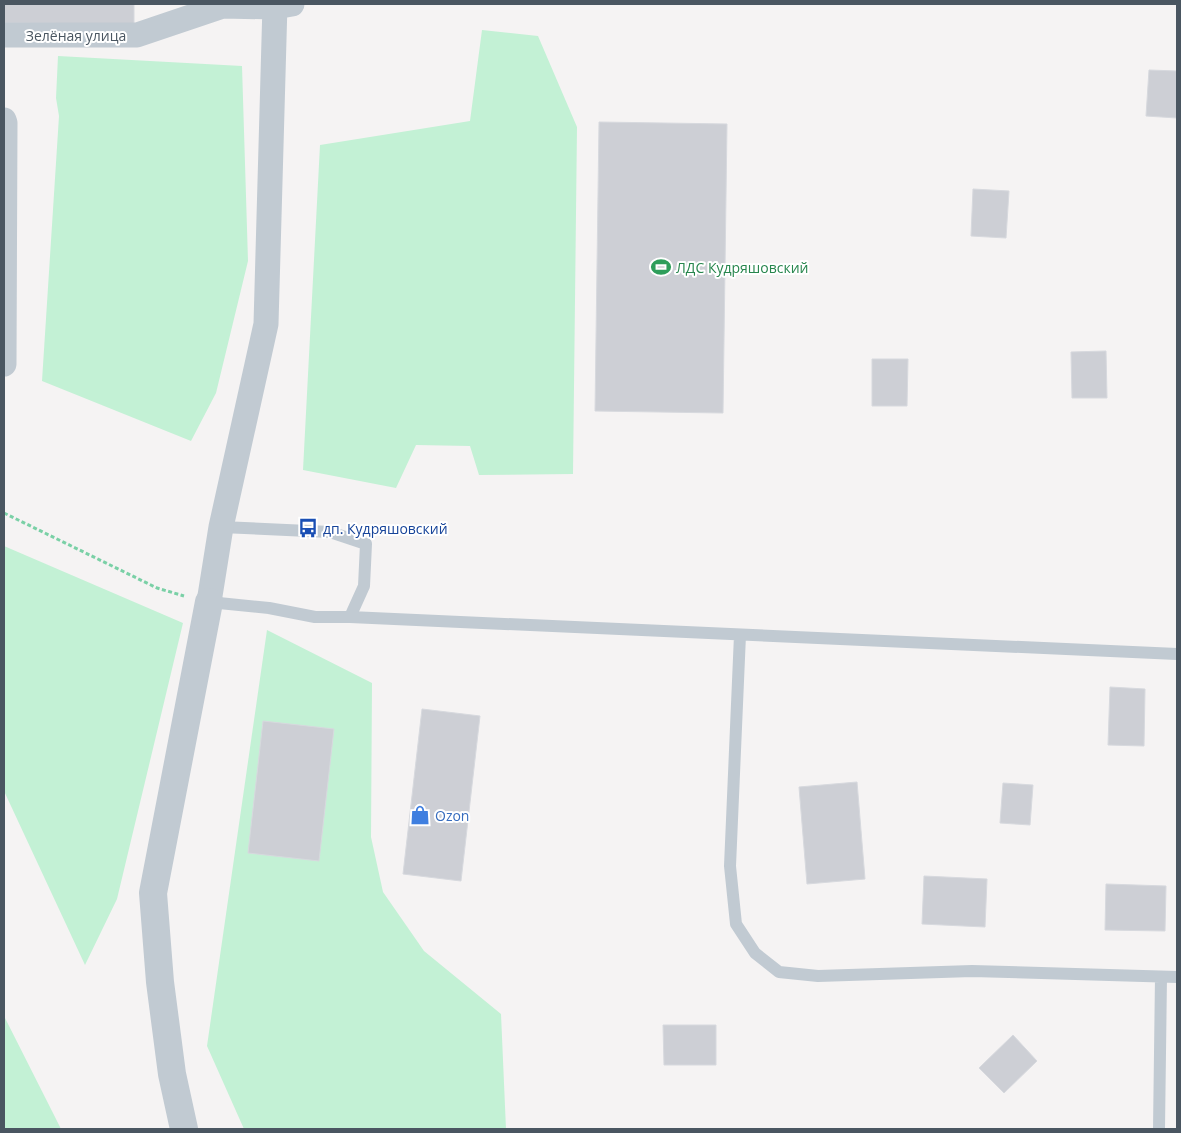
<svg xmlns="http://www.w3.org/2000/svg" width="1181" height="1133" font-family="'Open Sans',sans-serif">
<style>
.green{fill:#c3f1d5}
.building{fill:#cdcfd5;stroke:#d7d9de}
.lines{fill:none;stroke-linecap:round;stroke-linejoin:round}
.path{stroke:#7ad0a6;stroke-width:3;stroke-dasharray:4 2.5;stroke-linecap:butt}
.service{stroke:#c1cad2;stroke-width:12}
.minor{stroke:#c1cad2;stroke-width:25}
.tertiary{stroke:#c1cad2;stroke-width:28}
.labels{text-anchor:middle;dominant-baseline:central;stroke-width:4;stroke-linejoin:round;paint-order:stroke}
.street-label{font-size:14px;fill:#4a5661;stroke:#fff}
.leisure-label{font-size:14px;fill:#27864d;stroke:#fff;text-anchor:start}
.transit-label{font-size:14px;fill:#164399;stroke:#fff;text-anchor:start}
.shop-label{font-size:14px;fill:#366cbe;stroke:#fff;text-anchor:start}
</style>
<rect width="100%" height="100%" fill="#f5f3f3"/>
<!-- green -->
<path class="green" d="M482,30l56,6 39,91 -4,347 -94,1 -9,-29 -54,-1 -20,43 -93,-18 17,-325 150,-24z
M58,56l184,10 6,195 -32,132 -25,48 -149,-60 17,-265 -3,-18z
M4,546l179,77 -66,276 -32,66 -81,-174z
M267,630l105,53 -1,154 12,55 41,59 77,63 5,115h-262l-37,-83z
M4,1016l51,101 6,12h-57z"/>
<!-- building -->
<path class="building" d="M4,4h130v20l-130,-1z
M1149,70l28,1v47l-31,-2z
M599,122l128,2 -4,289 -128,-2z
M973,189l36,2 -3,47 -35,-2z
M1106,351l1,47h-35l-1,-46z
M872,359h36l-1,47h-35z
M1110,687l35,2 -1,57 -36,-1z
M422,709l58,7 -19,165 -58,-7z
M263,721l71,8 -15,132 -71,-8z
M857,782l8,97 -58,5 -8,-97z
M1003,783l30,2 -3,40 -30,-2z
M924,876l63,3 -2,48 -63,-3z
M1106,884l60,2 -1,45 -60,-1z
M663,1025h53v40h-52z
M1013,1035l24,26 -33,32 -25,-25z"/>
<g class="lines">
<!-- path -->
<path class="path" d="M4,513l153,75 27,8"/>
<!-- service -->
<path class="service" d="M209,602l60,6 46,9h35l14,-31 2,-42 -36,-12 -109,-5
M350,617l827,37
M740,635l-10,231 6,58 19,29 24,19 39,4 154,-5 205,6
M1159,1129l2,-152"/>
<!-- minor -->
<path class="minor" d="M4,35h133l86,-29 52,1 17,-3
M4,120l1,3 -1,241
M209,602l12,-75 45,-203 9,-320"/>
<!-- tertiary -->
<path class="tertiary" d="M184,1129l-12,-55 -12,-92 -7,-89 56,-291"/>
</g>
<!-- icons -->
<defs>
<symbol id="stadium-bare" viewBox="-9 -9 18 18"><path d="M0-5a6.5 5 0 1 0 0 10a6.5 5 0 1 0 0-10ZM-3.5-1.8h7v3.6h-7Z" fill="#2e9e5b" stroke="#fff" stroke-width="2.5" paint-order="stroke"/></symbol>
<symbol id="bus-bare" viewBox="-9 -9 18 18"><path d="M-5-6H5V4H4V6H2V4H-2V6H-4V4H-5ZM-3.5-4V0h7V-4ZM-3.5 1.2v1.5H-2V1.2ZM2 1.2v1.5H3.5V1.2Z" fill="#1a4fb4" stroke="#fff" stroke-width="2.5" paint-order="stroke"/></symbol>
<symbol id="shop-bare" viewBox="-9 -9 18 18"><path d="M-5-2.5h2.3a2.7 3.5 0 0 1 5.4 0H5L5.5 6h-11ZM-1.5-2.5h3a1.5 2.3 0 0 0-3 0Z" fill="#3f7fe0" stroke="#fff" stroke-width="2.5" paint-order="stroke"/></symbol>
</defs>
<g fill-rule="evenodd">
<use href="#stadium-bare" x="647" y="253" width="28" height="28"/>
<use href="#bus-bare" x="294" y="514" width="28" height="28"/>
<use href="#shop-bare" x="406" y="801" width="28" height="28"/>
</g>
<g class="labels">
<!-- street labels -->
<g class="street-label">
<text x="76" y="35">Зелёная улица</text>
</g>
<!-- leisure labels -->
<g class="leisure-label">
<text x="676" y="267">ЛДС Кудряшовский</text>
</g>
<!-- transit labels -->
<g class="transit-label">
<text x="323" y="528">дп. Кудряшовский</text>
</g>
<!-- shop labels -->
<g class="shop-label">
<text x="435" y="815">Ozon</text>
</g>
</g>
<!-- border -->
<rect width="1181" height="1133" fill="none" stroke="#4a5661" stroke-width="10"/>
</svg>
